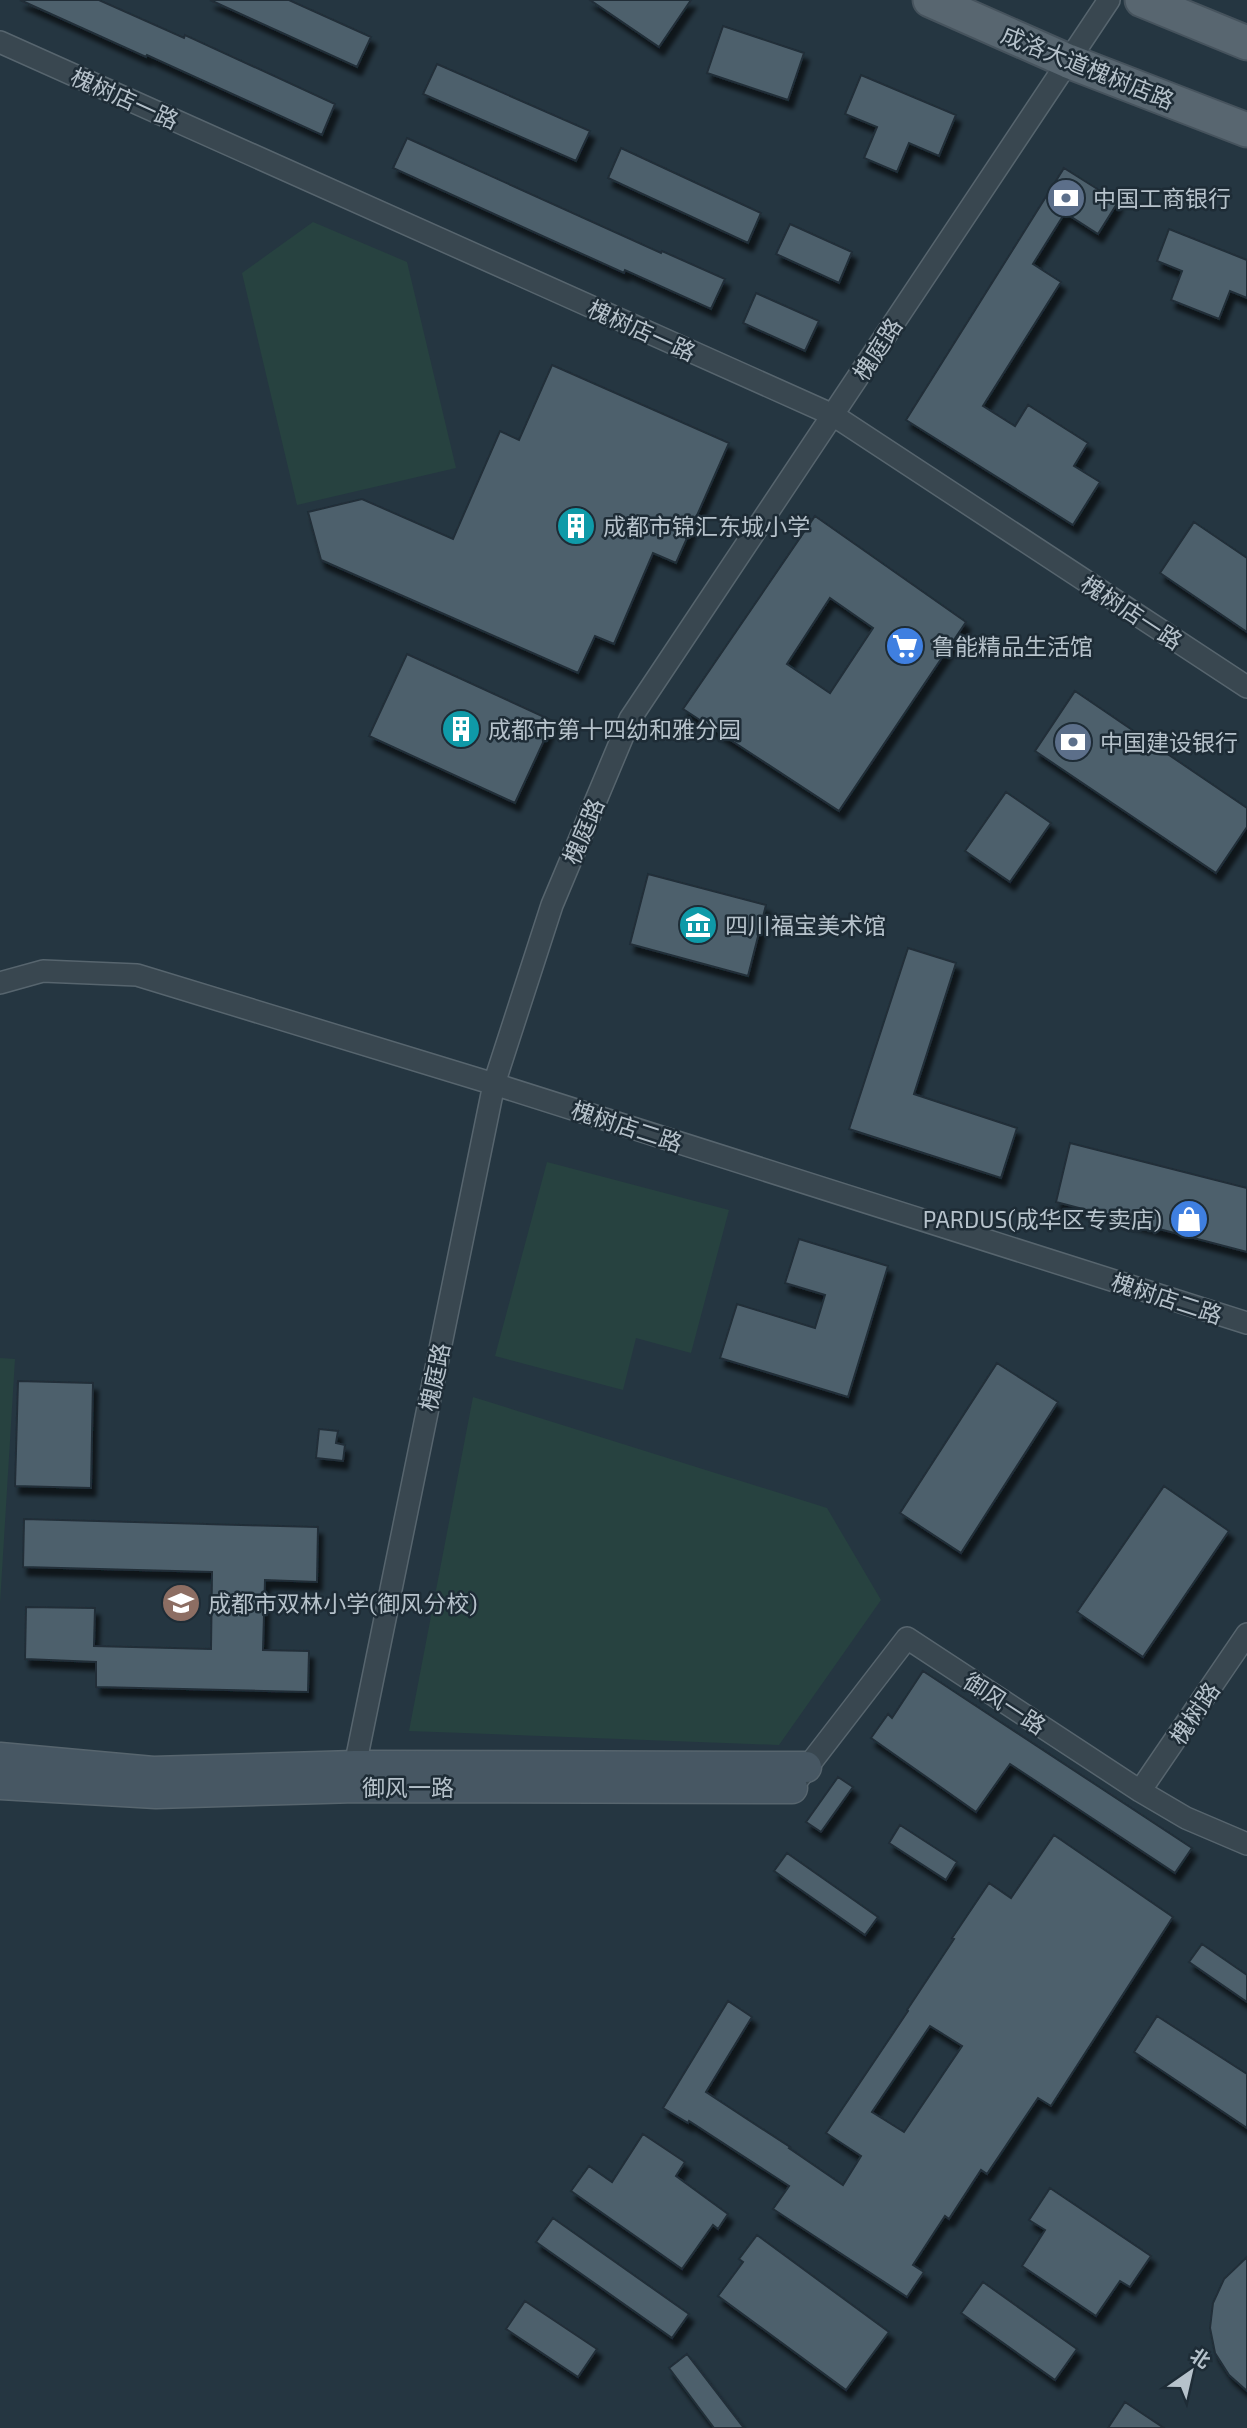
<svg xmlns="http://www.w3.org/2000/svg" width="1247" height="2428" font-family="'Exo 2','Noto Sans SC',sans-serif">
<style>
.green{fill:#274240}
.building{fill:#4e606c;stroke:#202e38;stroke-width:2;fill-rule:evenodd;filter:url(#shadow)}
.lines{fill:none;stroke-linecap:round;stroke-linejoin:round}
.street-casing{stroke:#57656e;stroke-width:24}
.secondary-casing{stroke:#57656e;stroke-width:33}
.primary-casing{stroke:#46535d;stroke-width:37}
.street{stroke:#394750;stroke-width:21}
.secondary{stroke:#475763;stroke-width:30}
.primary{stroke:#586670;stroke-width:33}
.labels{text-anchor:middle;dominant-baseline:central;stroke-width:5;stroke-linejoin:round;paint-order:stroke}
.street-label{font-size:23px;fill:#b6c2cb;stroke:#1e2c36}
.poi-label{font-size:23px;fill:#b6c2cb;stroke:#1e2c36;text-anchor:start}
</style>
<defs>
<filter id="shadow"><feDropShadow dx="4.5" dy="8" stdDeviation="2" flood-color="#0009"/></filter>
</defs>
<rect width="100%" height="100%" fill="#253641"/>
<!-- green -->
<path class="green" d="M313,222l94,40 49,206 -159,37 -55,-232z
M547,1162l182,48 -38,143 -55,-15 -13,52 -128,-34z
M0,1358l15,1 -15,245z
M473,1397l354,111 54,92 -102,145 -370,-14z"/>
<!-- building -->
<path class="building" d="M20,0h79l85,38 1,-3 150,69 -13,31 -175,-80 -1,2z
M210,0h79l82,37 -14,30z
M590,0h101l-32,47z
M723,26l81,27 -16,47 -81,-27z
M437,64l153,67 -14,30 -153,-67z
M861,75l95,40 -17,41 -30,-13 -12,29 -33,-14 13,-31 -32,-13z
M407,138l254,115 1,-2 63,28 -14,30 -86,-39 -1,3 -231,-105z
M621,148l140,65 -13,30 -140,-65z
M1064,168l54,34 -20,32 -33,-21 -32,51 28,18 -78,124 32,20 13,-21 60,38 -14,23 26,16 -27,43 -167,-105z
M790,224l62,28 -13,31 -63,-29z
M1169,229l78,31v38l-17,-7 -11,28 -48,-19 11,-29 -25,-10z
M756,293l63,28 -14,30 -62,-28z
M552,365l177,78 -53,120 -23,-10 -39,91 -19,-8 -17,37 -257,-113 -13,-48 54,-13 91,40 47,-108 19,9z
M815,516l151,106 -127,189 -156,-102zM830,598l43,30 -43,65 -43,-29z
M1194,522l53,36v74l-87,-59z
M407,654l146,67 -38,82 -146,-67z
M1075,691l172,117v19l-31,46 -181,-122z
M1006,792l45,31 -41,59 -45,-31z
M648,874l118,31 -18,71 -118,-32z
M908,948l48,15 -42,131 103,34 -16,50 -152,-49z
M1070,1143l177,45v64l-191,-50z
M799,1239l89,27 -40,131 -128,-39 17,-54 78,24 10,-33 -40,-12z
M997,1363l61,39 -97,151 -61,-40z
M18,1381l75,2 -2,105 -76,-2z
M319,1429l19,2 -2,12 9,2 -2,16 -27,-3z
M1164,1486l65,45 -86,126 -66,-45z
M24,1519l294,8 -1,55 -52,-2 -2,70 46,1 -1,41 -212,-5v-25l-71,-3 1,-52 69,1 -1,38 117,3 1,-77 -189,-5z
M923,1671l269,177 -17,25 -165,-109 -34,48 -105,-74 17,-24 4,4z
M838,1777l15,10 -32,45 -15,-10z
M900,1825l57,37 -11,18 -57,-37z
M1054,1835l119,82 -122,189 -13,-8 -51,76 -6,-4 -32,49 -4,-3 -32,49 11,7 -17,25 -134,-88 16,-23 -100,-65 -1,2 -25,-15 65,-107 24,16 -46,75 84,55 -1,1 54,37 18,-29 -35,-23 82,-122 -1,-1 47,-71 -2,-1 37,-55 22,15zM930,2026l32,20 -58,86 -32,-20z
M787,1853l91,64 -13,18 -91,-64z
M1202,1944l45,31v27l-58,-40z
M1157,2016l90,58v54l-113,-76z
M643,2134l42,28 -9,14 52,38 -10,15 -5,-4 -31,44 -111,-78 18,-25 23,16z
M1050,2188l101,68 -21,31 -10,-6 -24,35 -74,-50 23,-36 -16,-10z
M553,2218l136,96 -17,24 -136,-96z
M757,2235l132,97 -43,58 -128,-94 25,-34 -4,-3z
M1247,2257v134l-18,-16 -14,-22 -5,-25 3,-25 11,-24z
M983,2282l94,67 -22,31 -94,-67z
M525,2301l72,48 -19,28 -72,-48z
M687,2354l57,74h-30l-45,-60z
M1125,2402l39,26h-56z"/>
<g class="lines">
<defs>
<path id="street" d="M0,42l833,373 414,272
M0,983l43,-12 94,4 357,109 753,239
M356,1778l-1,-12 139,-682 58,-179 78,-186 479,-719
M799,1778l108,-140 233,153 46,27 61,26
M1140,1791l107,-157"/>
<path id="secondary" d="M0,1758l153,14 202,-6 451,1
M0,1784l156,9 200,-6 436,1"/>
<path id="primary" d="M930,0l138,61 179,69
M1142,0l105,43"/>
</defs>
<!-- street casing -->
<use href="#street" class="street-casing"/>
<!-- secondary casing -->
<use href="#secondary" class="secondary-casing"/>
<!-- primary casing -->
<use href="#primary" class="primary-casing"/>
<!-- street -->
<use href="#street" class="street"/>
<!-- secondary -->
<use href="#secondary" class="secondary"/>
<!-- primary -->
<use href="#primary" class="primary"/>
</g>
<!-- icons -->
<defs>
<symbol id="bank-disc" viewBox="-11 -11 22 22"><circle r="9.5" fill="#5c6f8a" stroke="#1e2c36"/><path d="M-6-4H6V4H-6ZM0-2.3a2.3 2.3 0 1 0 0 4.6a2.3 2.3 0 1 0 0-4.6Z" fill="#fff"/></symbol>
<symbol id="building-disc" viewBox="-11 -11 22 22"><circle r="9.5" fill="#0f9aa8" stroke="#1e2c36"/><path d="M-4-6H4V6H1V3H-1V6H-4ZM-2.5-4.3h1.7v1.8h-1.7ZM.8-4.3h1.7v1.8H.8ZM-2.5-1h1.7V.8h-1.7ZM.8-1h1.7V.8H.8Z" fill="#fff"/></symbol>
<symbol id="supermarket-disc" viewBox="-11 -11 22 22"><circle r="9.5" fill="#3f7fe0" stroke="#1e2c36"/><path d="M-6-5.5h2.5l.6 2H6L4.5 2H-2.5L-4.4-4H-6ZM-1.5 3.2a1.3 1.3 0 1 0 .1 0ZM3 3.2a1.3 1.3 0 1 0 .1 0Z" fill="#fff"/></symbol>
<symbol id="museum-disc" viewBox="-11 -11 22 22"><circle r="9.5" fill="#0f9aa8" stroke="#1e2c36"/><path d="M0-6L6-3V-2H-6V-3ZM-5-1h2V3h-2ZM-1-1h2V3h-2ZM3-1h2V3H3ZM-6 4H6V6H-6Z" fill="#fff"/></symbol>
<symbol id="shop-disc" viewBox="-11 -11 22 22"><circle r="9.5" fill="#3f7fe0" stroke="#1e2c36"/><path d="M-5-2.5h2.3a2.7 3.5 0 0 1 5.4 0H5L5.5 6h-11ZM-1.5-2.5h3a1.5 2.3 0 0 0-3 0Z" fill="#fff"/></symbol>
<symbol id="school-disc" viewBox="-11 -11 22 22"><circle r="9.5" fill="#8d6e63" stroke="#1e2c36"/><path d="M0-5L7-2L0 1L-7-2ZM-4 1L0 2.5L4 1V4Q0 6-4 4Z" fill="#fff"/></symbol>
</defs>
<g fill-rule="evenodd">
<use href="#bank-disc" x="1044" y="176" width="44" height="44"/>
<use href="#building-disc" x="554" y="504" width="44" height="44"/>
<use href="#supermarket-disc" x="883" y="624" width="44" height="44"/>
<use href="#building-disc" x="439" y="707" width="44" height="44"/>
<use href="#bank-disc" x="1051" y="720" width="44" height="44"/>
<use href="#museum-disc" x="676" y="903" width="44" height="44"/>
<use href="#shop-disc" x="1167" y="1197" width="44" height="44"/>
<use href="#school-disc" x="159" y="1581" width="44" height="44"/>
</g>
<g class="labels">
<!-- street labels -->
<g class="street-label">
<text transform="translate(1088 67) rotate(22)">成洛大道槐树店路</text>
<text transform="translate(125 98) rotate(24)">槐树店一路</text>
<text transform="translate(642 330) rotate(24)">槐树店一路</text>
<text transform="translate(877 349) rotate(-57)">槐庭路</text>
<text transform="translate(1132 612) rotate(33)">槐树店一路</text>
<text transform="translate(583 831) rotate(-67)">槐庭路</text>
<text transform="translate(627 1126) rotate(18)">槐树店二路</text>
<text transform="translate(1167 1298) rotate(18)">槐树店二路</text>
<text transform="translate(434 1377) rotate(-78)">槐庭路</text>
<text transform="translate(1005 1703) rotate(33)">御风一路</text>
<text transform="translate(1194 1713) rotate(-56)">槐树路</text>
<text x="408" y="1787">御风一路</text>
</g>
<!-- poi labels -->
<g class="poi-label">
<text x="1093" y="198">中国工商银行</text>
<text x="603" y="526">成都市锦汇东城小学</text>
<text x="932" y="646">鲁能精品生活馆</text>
<text x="488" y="729">成都市第十四幼和雅分园</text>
<text x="1100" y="742">中国建设银行</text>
<text x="725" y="925">四川福宝美术馆</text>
<text x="1162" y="1219" text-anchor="end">PARDUS(成华区专卖店)</text>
<text x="208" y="1603">成都市双林小学(御风分校)</text>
</g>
</g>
<!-- north arrow -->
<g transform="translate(1191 2372) rotate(34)" stroke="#1e2c36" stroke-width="5" paint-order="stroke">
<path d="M0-5L12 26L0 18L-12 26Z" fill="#b6c2cb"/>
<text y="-10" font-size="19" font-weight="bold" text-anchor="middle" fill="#b6c2cb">北</text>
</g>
</svg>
